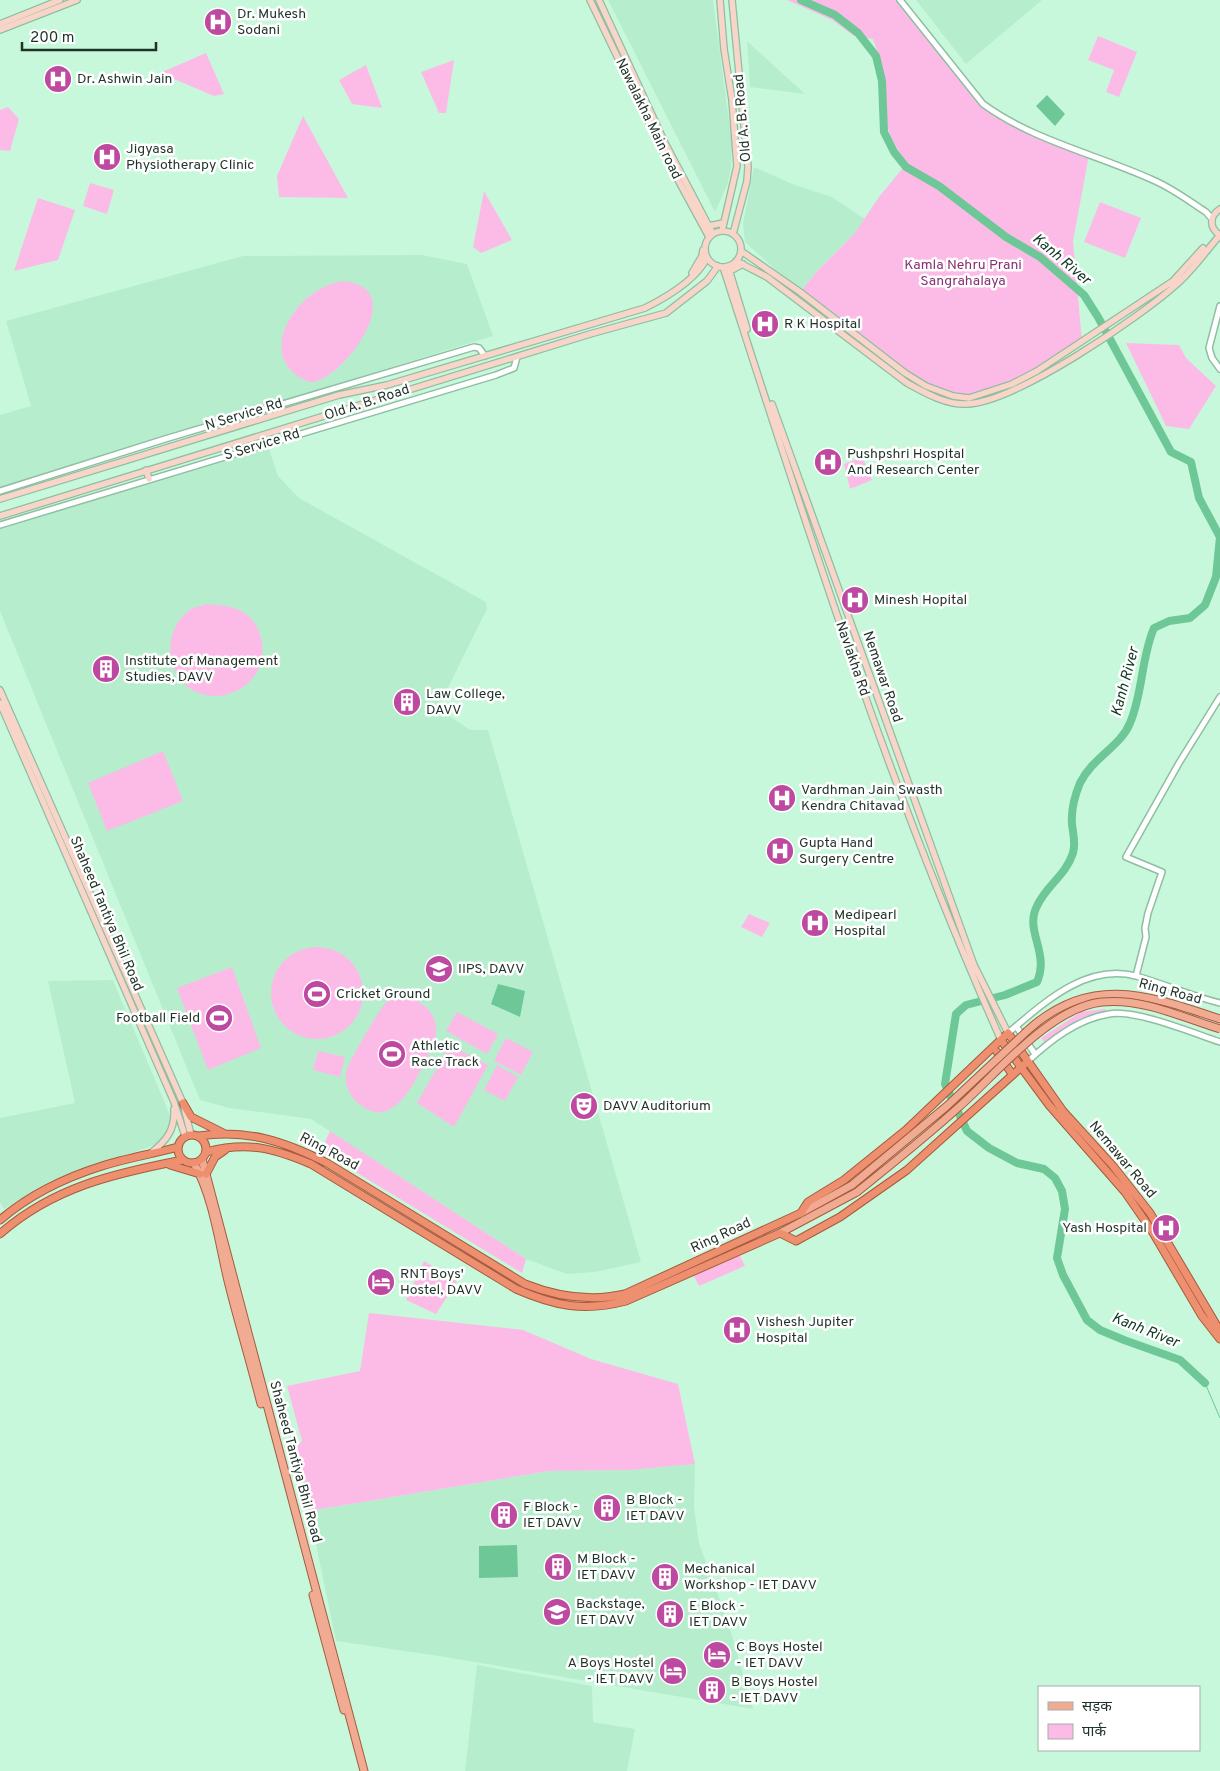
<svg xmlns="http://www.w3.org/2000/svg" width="1220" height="1771" font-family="Overpass,'Noto Sans Devanagari',sans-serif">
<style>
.built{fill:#b6eecd}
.green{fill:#fcbbe7}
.water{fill:#6ec797}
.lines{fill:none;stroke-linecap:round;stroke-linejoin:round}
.stream{stroke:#6ec797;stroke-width:1}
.river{stroke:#6ec797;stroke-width:8}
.tertiary-casing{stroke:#8fbea2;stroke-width:8}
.secondary-casing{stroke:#8fbea2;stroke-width:8}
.primary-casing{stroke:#a35c3e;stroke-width:9}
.trunk-casing{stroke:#a35c3e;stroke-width:9}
.tertiary{stroke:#fff;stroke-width:5}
.secondary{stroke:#f9d5c9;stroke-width:5.5}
.primary{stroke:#f2ab93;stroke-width:7}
.trunk{stroke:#ee8f6f;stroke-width:7}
.primary-bridge-casing{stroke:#a35c3e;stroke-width:9;stroke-linecap:butt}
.primary-bridge{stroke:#f2ab93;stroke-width:7}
.labels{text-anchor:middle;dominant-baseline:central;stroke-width:5;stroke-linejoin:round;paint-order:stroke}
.poi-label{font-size:14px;fill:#1f3227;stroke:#fff;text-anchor:start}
.street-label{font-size:14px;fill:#1f3227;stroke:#fff}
.park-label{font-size:14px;fill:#873172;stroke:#fff}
.water-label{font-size:15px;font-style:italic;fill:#103724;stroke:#fff}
</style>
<rect width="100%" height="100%" fill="#c8f8db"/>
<!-- built -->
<path class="built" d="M608,0h105l19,143 -1,25 -4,18 -12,26z
M916,0h126l-76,64z
M747,41l58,53 -55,-7z
M754,167l38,17 40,13 33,22 -11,15 -35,35 -19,23 -55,-50 -2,-18z
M422,255l45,9 26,72 -493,151v-72l31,-9 -25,-85 237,-65z
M268,446l10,30 21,22 187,104 1,7 -6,12 -43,87 32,22h18l153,532 -46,10 -28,2 -41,-15 -215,-140 -82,-11 -29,-8 -200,-489v-83l234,-69z
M113,980l59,140 -5,21 -117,40 -46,28 -4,-7v-84l75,-15 -27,-122z
M695,1464l-1,43 5,36 29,79 25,87 -314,-53 -103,-15 -27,-130 240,-40 83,-1z
M477,1665l115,21 1,36 42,7 -8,42h-162z"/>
<!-- green -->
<path class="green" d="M787,0h113l72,91 26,24 91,40 -16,86 9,101 -70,42 -43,14 -43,-12 -126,-94 19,-23 35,-35 25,-37 27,-33 -16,-28 -5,-19 -3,-53 -9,-25 -19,-3 -22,-16z
M1098,36l39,16 -18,45 -13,-5 8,-22 -26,-10z
M206,53l18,41 -10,2 -54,-23z
M454,60l-8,53h-7l-18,-41z
M366,65l16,43 -30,-4 -13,-24z
M8,107l11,12 -9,32 -10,-1v-40z
M303,116l45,82 -69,-1 -2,-21z
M90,183l24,7 -7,24 -24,-8z
M484,191l28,49 -31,13 -8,-6z
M38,198l37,12 -17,50 -44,11z
M1100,202l41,16 -16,40 -41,-16z
M344,281c71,8 -8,106 -35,101 -59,-24 -12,-96 35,-101z
M1126,343l53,2 7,13 30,28 -27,43 -23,-3z
M862,457l10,23 -22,9 -6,-25z
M206,604c12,1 22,1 33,6 24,10 30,46 16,65 -13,20 -43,28 -64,14 -27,-17 -27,-59 -3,-78 5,-4 13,-5 18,-7z
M163,751l20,50 -76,30 -19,-48z
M749,914l21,9 -8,14 -21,-10z
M271 993a46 46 0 1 1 92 0a46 46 0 1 1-92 0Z
M232,967l29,81 -53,22 -31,-82z
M407,997c23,7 34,23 27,46 -13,25 -37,94 -76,60 -8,-7 -14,-18 -12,-30 2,-12 31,-58 39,-70l9,-5z
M1105,1009l3,4 -32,13 -31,17 -4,-5 40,-26z
M457,1012l41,22 -11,20 -41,-23z
M506,1038l27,14 -12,23 -27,-14z
M450,1045l38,20 -34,62 -37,-24z
M318,1051l27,6 -5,20 -27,-7z
M497,1065l21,12 -13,24 -21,-11z
M330,1131l196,128 -4,14 -201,-122z
M739,1254l6,12 -46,20 -5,-10z
M424,1261l33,20 -21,33 -30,-14z
M369,1313l154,17 68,29 87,25 17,80 -63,6 -83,1 -240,40 -14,-63 7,-7 -15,-55 73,-15z"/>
<!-- water -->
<path class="water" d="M1047,95l18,19 -10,12 -19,-20z
M498,984l27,7 -5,26 -29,-13z
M517,1545l1,32 -39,1v-32z"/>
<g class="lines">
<!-- stream -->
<path class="stream" d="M1205,1383l15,35"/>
<!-- river -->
<path class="river" d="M801,0l34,15 23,18 18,23 6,25 2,51 10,20 12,15 33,19 67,51 34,20 44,38 14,22 73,135 20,10 8,36 21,39 -4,40 -11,28 -15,13 -21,3 -15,7c-13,30 -11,65 -24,95 -9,23 -37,34 -50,60 -5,12 -9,28 -8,41 1,11 4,18 1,29 -7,22 -27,33 -36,53 -13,25 13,46 0,76l-32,13 -39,10 -10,9 -11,70 22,47 22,17 28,15 27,6 11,9 7,13 3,18 -8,49 6,17 24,45 13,10 24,10 56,20 25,23"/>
<defs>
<path id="tertiary" d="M900,0l83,104c51,37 113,50 170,76 19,8 36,21 53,32l6,7
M1220,306l-11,42 3,10 8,11
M0,491l165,-52 309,-92 5,1 6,8
M0,525l496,-150 18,-7 3,-11
M1136,976l10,-39 -1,-9 3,-15 14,-41 -36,-15 53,-94 41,-66
M1016,1026l19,28
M1008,1033c35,-29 77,-70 128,-57 28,8 56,20 84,27
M1027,1062c23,-21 50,-43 82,-48 26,-5 84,19 111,28"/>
<path id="secondary" d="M590,0l75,156 44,81
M599,0l65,141 49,93
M720,0l4,49 8,51 5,66 -15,65
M732,0l16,167 -1,14 -14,53
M0,24l60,-24
M0,30l77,-30
M709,226l14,-3
M705 249a18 18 0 1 1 36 0a18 18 0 1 1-36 0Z
M741,251l59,41 105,81 21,13 27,10 16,2 43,-14 25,-13 136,-90 30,-33
M736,261l31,16 140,106c18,10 39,22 60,21 49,-2 172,-86 210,-120 16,-14 29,-33 43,-49 -11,-7 -11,-19 0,-26
M728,266l19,63
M723,267c84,260 166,523 278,773
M730,271l13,-7
M692,273l10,-17 1,-6
M772,404l202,561 34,68
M146,470l3,9
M0,499l339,-104 48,-10 258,-77c22,-11 51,-28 62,-50
M0,516l590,-182 76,-21 41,-32 11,-15
M0,690l183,413 8,32
M0,703l174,399 11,34
M151,1153c16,-13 24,-23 23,-44"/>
<path id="primary" d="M1027,1031c63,-58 121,-36 193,-12
M202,1159l162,612
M194,1163c20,36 25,82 35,122 10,40 22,79 32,119
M801,1213l51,-28
M780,1233l77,-41
M313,1595l31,115"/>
<path id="trunk" d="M1001,1040l48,65 76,87 27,39 50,85 18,23
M997,1052l15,22
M183,1103l8,14 32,16
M178 1149a14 14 0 1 1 28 0a14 14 0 1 1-28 0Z
M199,1136c48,-7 85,5 128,27l198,121c33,13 66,18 100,10l176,-81 7,-11 36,-22 62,-50 102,-97 55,78 50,55 37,47 70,118
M206,1152c41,-11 67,-4 105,12l205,125c39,17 68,23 110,12l154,-68 16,8 44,-24 67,-47 120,-108
M170,1165l30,9
M206,1174l9,-17 10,-7
M0,1220c29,-25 67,-43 102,-54 25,-8 51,-12 76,-19
M0,1234c53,-47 116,-61 183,-74"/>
</defs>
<!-- tertiary casing -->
<use href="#tertiary" class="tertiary-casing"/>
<!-- secondary casing -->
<use href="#secondary" class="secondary-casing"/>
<!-- primary casing -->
<use href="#primary" class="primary-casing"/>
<!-- trunk casing -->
<use href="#trunk" class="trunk-casing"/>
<!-- tertiary -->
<use href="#tertiary" class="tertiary"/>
<!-- secondary -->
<use href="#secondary" class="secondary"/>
<!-- primary -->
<use href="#primary" class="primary"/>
<!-- trunk -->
<use href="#trunk" class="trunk"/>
<defs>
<path id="primary-bridge" d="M852,1185l95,-79 80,-75
M857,1192c35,-28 70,-56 103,-86 37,-33 91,-99 142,-104 41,-4 79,15 118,27"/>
</defs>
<!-- primary-bridge casing -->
<use href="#primary-bridge" class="primary-bridge-casing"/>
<!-- primary-bridge -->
<use href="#primary-bridge" class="primary-bridge"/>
</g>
<!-- icons -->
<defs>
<symbol id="hospital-disc" viewBox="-11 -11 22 22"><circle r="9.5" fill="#be49a1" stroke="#fff"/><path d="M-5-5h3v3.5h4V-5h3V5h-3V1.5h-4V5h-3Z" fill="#fff"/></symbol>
<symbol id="building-disc" viewBox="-11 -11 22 22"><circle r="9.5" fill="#be49a1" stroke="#fff"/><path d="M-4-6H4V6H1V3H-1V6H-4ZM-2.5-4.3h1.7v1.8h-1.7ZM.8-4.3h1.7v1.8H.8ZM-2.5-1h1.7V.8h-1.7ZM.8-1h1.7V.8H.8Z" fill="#fff"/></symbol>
<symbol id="university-disc" viewBox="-11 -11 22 22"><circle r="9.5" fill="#be49a1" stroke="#fff"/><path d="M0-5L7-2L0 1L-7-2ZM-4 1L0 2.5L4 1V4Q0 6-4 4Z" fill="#fff"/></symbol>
<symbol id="stadium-disc" viewBox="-11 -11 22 22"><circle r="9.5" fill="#be49a1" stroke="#fff"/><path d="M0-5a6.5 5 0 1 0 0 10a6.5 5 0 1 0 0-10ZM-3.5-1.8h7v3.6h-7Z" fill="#fff"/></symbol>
<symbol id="theatre-disc" viewBox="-11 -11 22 22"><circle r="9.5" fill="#be49a1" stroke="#fff"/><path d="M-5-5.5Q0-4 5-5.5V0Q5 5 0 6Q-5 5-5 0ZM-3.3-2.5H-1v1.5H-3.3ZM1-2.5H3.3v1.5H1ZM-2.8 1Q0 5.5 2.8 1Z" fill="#fff"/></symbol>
<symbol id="hotel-disc" viewBox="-11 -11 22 22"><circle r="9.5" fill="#be49a1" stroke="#fff"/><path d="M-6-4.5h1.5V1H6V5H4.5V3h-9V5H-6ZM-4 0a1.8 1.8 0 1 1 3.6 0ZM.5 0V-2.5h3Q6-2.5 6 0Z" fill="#fff"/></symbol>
</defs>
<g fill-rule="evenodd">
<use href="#hospital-disc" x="202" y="6" width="32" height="32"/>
<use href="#hospital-disc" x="42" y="63" width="32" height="32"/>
<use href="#hospital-disc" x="91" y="141" width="32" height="32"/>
<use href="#hospital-disc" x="749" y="308" width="32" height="32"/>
<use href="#hospital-disc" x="812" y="446" width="32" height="32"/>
<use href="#hospital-disc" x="839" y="584" width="32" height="32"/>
<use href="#building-disc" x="90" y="653" width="32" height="32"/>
<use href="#building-disc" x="391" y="686" width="32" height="32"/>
<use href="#hospital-disc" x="766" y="782" width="32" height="32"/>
<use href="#hospital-disc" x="764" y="835" width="32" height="32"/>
<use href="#hospital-disc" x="799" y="907" width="32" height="32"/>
<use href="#university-disc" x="423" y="953" width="32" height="32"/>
<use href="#stadium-disc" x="301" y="978" width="32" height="32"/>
<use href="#stadium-disc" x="203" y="1002" width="32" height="32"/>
<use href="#stadium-disc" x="376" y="1038" width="32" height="32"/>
<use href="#theatre-disc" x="568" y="1090" width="32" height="32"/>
<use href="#hospital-disc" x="1150" y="1212" width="32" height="32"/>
<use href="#hotel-disc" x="365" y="1266" width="32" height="32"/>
<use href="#hospital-disc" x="721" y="1314" width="32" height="32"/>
<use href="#building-disc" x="591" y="1492" width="32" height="32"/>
<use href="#building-disc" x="488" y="1499" width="32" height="32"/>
<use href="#building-disc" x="542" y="1551" width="32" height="32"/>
<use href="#building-disc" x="649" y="1561" width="32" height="32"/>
<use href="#university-disc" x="541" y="1596" width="32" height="32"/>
<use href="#building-disc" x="654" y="1598" width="32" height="32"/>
<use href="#hotel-disc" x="701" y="1639" width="32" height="32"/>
<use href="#hotel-disc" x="657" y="1655" width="32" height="32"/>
<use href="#building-disc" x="696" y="1674" width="32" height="32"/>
</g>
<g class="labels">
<!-- poi labels -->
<g class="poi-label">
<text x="237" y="14">Dr. Mukesh<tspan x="237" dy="16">Sodani</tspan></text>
<text x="77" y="79">Dr. Ashwin Jain</text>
<text x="126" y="149">Jigyasa<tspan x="126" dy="16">Physiotherapy Clinic</tspan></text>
<text x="784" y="324">R K Hospital</text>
<text x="847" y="454">Pushpshri Hospital<tspan x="847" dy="16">And Research Center</tspan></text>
<text x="874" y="600">Minesh Hopital</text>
<text x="125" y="661">Institute of Management<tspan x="125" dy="16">Studies, DAVV</tspan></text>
<text x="426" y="694">Law College,<tspan x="426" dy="16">DAVV</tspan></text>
<text x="801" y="790">Vardhman Jain Swasth<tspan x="801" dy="16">Kendra Chitavad</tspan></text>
<text x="799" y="843">Gupta Hand<tspan x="799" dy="16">Surgery Centre</tspan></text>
<text x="834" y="915">Medipearl<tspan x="834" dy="16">Hospital</tspan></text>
<text x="458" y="969">IIPS, DAVV</text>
<text x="336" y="994">Cricket Ground</text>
<text x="200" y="1018" text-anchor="end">Football Field</text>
<text x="411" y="1046">Athletic<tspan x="411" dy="16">Race Track</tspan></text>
<text x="603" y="1106">DAVV Auditorium</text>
<text x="1147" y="1228" text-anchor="end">Yash Hospital</text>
<text x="400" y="1274">RNT Boys'<tspan x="400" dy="16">Hostel, DAVV</tspan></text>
<text x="756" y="1322">Vishesh Jupiter<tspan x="756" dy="16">Hospital</tspan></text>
<text x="626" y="1500">B Block -<tspan x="626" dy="16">IET DAVV</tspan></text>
<text x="523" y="1507">F Block -<tspan x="523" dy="16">IET DAVV</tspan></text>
<text x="577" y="1559">M Block -<tspan x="577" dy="16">IET DAVV</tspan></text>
<text x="684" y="1569">Mechanical<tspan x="684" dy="16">Workshop - IET DAVV</tspan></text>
<text x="576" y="1604">Backstage,<tspan x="576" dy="16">IET DAVV</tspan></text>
<text x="689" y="1606">E Block -<tspan x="689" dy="16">IET DAVV</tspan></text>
<text x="736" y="1647">C Boys Hostel<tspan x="736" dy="16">- IET DAVV</tspan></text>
<text x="654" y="1663" text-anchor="end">A Boys Hostel<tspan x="654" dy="16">- IET DAVV</tspan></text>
<text x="731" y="1682">B Boys Hostel<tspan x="731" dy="16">- IET DAVV</tspan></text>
</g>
<!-- street labels -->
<g class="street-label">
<text transform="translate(743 118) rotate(-95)">Old A. B. Road</text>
<text transform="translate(648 119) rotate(64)">Nawalakha Main road</text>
<text transform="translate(367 403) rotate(-18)">Old A. B. Road</text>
<text transform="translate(244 415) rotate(-17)">N Service Rd</text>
<text transform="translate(262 445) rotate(-17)">S Service Rd</text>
<text transform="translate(852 659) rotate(71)">Navlakha Rd</text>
<text transform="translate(882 677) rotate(71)">Nemawar Road</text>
<text transform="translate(106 914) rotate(67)">Shaheed Tantiya Bhil Road</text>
<text transform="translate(1170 992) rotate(15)">Ring Road</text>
<text transform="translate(329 1152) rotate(28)">Ring Road</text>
<text transform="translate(1122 1160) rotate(50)">Nemawar Road</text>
<text transform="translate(721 1236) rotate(-25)">Ring Road</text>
<text transform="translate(295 1462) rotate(75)">Shaheed Tantiya Bhil Road</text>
</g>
<!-- park labels -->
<g class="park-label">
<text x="963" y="265">Kamla Nehru Prani<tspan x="963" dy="16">Sangrahalaya</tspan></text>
</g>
<!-- water labels -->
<g class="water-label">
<text transform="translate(1061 260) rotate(40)">Kanh River</text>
<text transform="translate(1126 682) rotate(-75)">Kanh River</text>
<text transform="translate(1145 1331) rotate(22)">Kanh River</text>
</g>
</g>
<!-- legend -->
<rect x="1038" y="1686" width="162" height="65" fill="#ffffff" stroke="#a5ada9"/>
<rect x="1048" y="1702" width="25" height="8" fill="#f2ab93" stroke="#a5ada9"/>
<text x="1082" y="1711" font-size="15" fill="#1f3227">सड़क</text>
<rect x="1048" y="1724" width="25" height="15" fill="#fcbbe7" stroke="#a5ada9"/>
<text x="1082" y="1736" font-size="15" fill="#1f3227">पार्क</text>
<!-- scale -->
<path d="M22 42v8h134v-8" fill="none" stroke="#1f3227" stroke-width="2.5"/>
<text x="30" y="42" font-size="15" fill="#1f3227" stroke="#ffffff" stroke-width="4" paint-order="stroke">200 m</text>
</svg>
